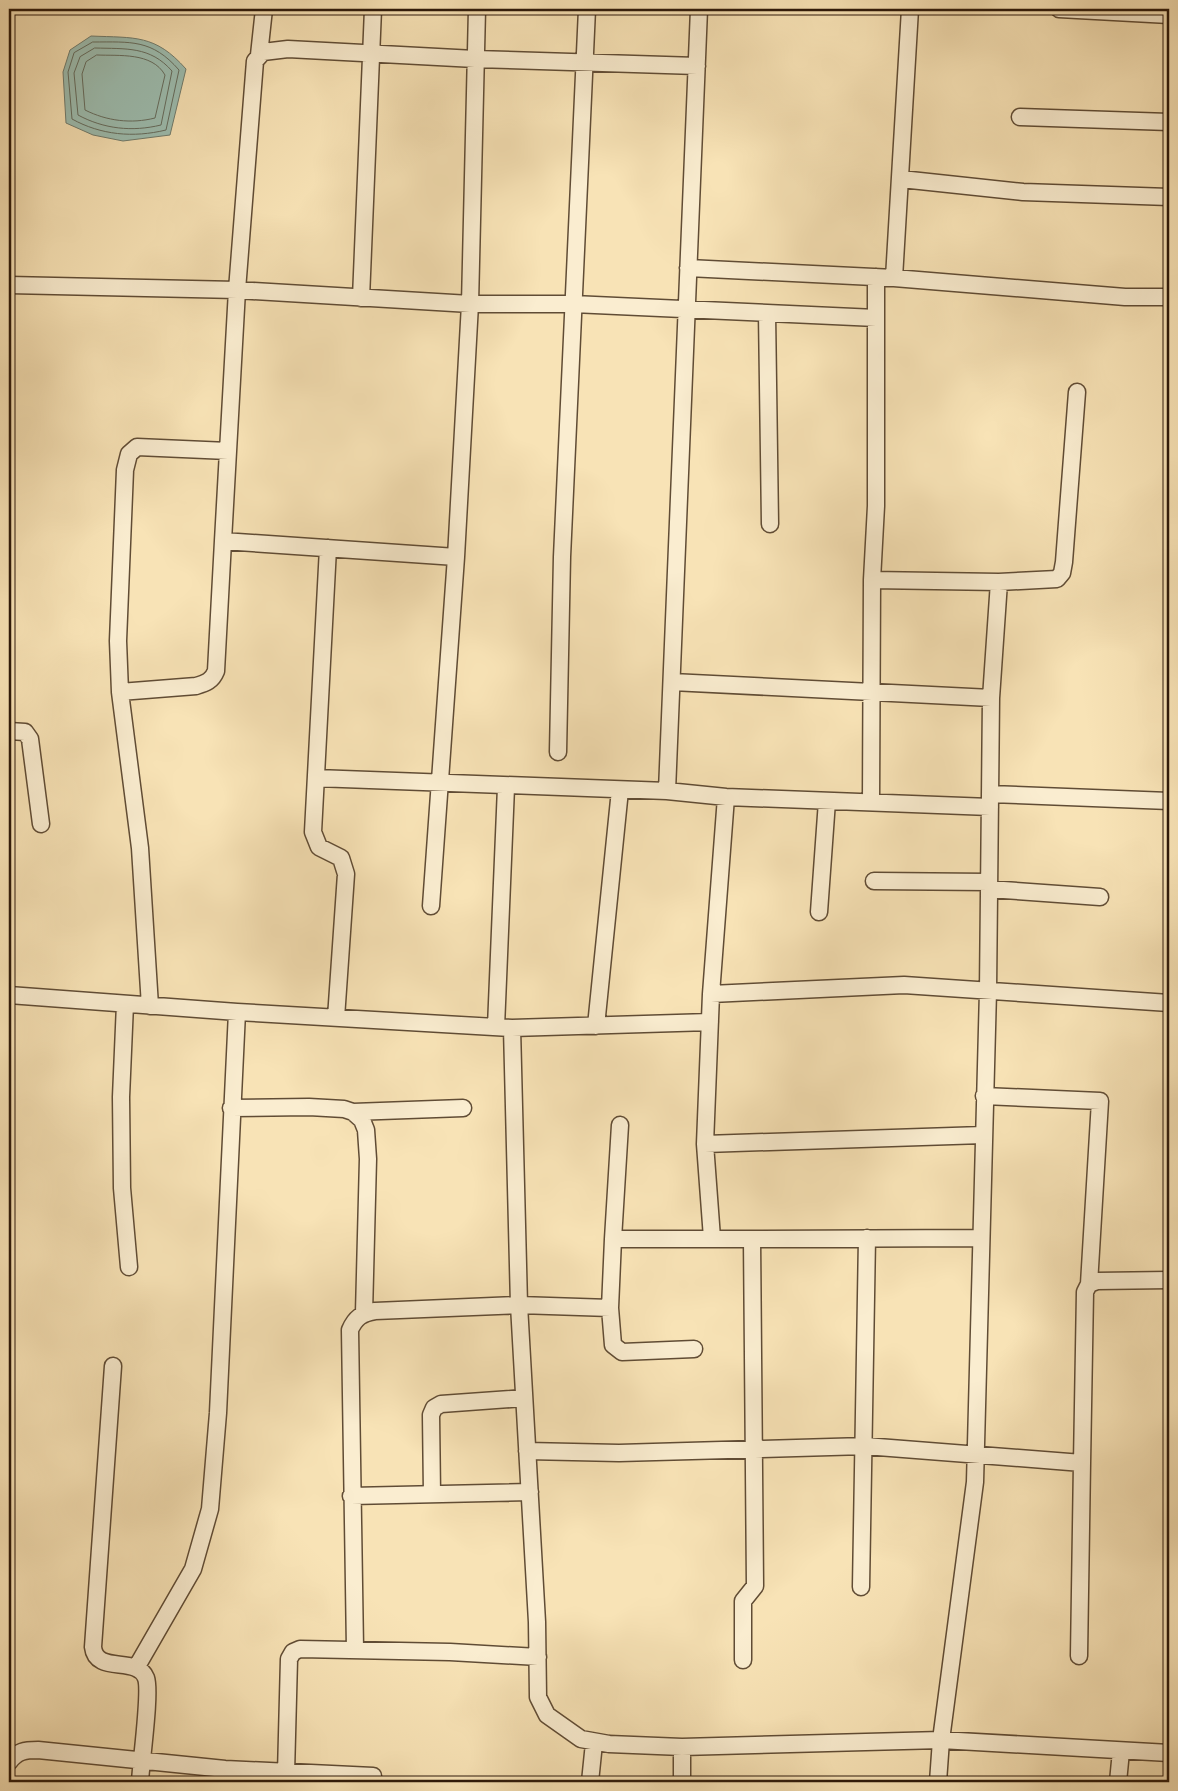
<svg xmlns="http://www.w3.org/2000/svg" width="1178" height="1791" font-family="'Libre Bodoni',serif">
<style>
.water{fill:#9dbeb1;stroke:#707c6e}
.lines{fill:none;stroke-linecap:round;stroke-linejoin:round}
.shore{stroke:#656c5e;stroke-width:1}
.street-casing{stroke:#604c35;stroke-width:19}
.street{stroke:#faedd0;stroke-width:16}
</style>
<rect width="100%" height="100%" fill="#f8e3b6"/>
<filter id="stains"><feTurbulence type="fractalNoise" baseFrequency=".004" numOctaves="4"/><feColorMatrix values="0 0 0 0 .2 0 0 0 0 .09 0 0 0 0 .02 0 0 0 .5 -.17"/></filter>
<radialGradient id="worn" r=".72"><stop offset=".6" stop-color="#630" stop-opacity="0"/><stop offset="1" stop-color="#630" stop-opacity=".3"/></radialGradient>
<!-- water -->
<path class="water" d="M91,36c44,2 64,-2 95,33l-16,66 -47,6 -30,-6 -27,-12 -3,-51 7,-22z"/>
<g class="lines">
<!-- shore -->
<path class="shore" d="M93,42c38,0 59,-3 86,28l-13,60c-33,8 -65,5 -94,-11l-4,-47 6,-19z
M95,48c31,1 55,-2 77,23l-11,54c-29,7 -57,4 -83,-10l-4,-42 6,-16z
M97,55c22,1 55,-3 68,20l-10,43c-24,6 -48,3 -70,-8l-3,-36 4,-12z"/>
<defs>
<path id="street" d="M1059,9l110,6
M259,55l5,-46
M1020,117l149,5
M901,179l122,13 146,5
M688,268l206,10 231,19h44
M894,278l16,-269
M9,285l228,5 233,14h103l303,14
M361,298l12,-289
M767,313l3,211
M328,548l-15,284 6,15 22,11 5,16 -10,144
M456,557l-233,-16 14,-251 18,-229 8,-9 25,-3 187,10 222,7
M872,580l127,2 58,-3 5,-6 2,-11 13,-170
M672,682l319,16
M120,692l76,-6c10,-3 16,-5 20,-15l7,-130
M9,731l16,1 5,7 11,85
M558,752l4,-195 25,-548
M316,778l351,13 59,6 264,10
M667,791l32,-782
M990,794l179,7
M871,802l1,-222 4,-74v-229
M874,881l115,1
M989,889l111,8
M431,906l25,-349 14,-253 7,-295
M819,912l8,-111
M711,994l193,-9 265,18
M9,995l228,17 275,16 7,277 18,317 1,75 9,18 34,24 28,5 73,3 259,-7 228,13
M125,1004l-4,93 1,91 7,79
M150,1006l-10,-158 -20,-156 -2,-51 7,-171 4,-16 8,-7 91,4
M596,1026l24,-236
M496,1027l10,-240
M512,1028l198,-6
M984,1096l116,5 -11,183
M231,1108l78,-1 35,2 9,3 9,8 4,10 2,29 -4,154
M353,1112l110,-4
M705,1144l278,-9
M712,1238l-7,-94 6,-150 15,-197
M613,1239l7,-114
M752,1239l228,-1
M610,1308l3,37 9,7 72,-3
M113,1366l-20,281c3,28 44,8 53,31 5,14 -5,83 -6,104
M527,1451l92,2 246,-7 217,17 3,-171 4,-8 8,-3 72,-1
M432,1494l-1,-79 3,-7 7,-4 83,-6
M351,1496l179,-4
M861,1587l6,-349
M355,1649l-5,-319c5,-12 12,-17 25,-19l144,-6 91,3 3,-69h139l3,347 -12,15v59
M1079,1656l3,-193
M136,1668l57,-99 17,-60 8,-96 19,-401
M682,1747v35
M9,1762c8,-11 16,-12 29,-12l187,19 148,7
M286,1773l3,-114 4,-7 7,-3 150,3 88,5
M590,1782l4,-39
M938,1782l3,-42 34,-258 13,-491 3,-293 8,-116
M1118,1782l3,-31"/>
</defs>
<!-- street casing -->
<use href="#street" class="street-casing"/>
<!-- street -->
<use href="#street" class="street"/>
</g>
<!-- margin -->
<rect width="1178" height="1791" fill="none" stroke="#f8e3b6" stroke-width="30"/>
<rect x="10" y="10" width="1158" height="1771" fill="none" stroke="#2d190a" stroke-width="2.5"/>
<rect x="15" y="15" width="1148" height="1761" fill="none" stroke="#2d190a"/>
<rect width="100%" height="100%" filter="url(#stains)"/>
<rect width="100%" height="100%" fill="url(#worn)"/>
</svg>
